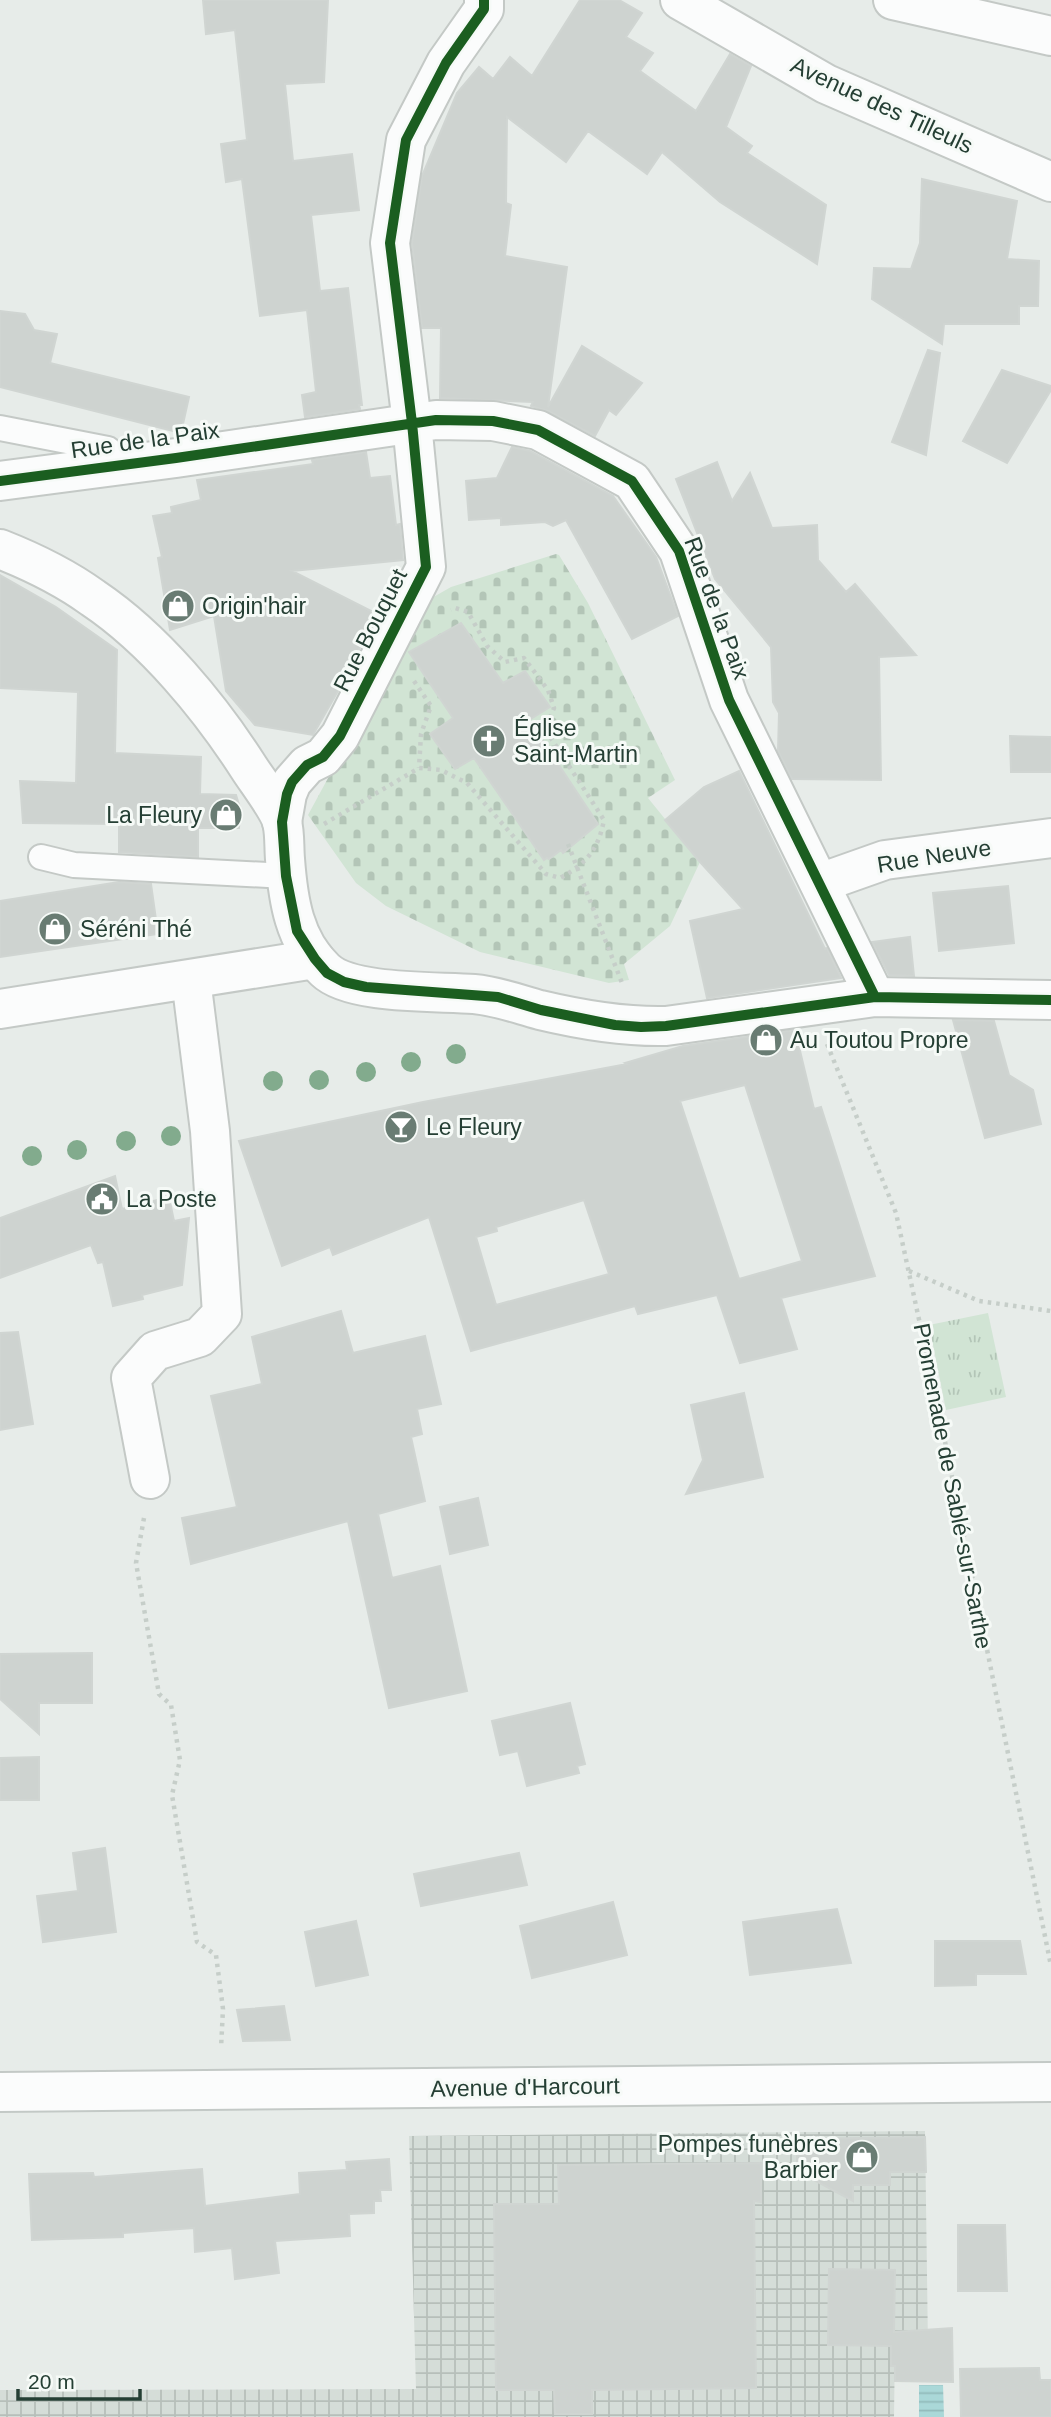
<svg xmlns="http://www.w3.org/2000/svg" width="1051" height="2417" font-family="Helvetica,sans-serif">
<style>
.industrial{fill:url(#industrial-grid)}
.grass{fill:url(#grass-tufts)}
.cemetery{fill:url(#cemetery-stones)}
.water{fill:url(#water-rules)}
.building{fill:#ced3d0;stroke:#d0d5d2;stroke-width:2;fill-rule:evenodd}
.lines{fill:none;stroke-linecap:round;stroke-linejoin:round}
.service-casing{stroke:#c4c9c6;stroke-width:28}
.minor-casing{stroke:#c4c9c6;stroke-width:42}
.tertiary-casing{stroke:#c4c9c6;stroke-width:42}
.secondary-casing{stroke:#c3c9c6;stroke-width:42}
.path{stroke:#c6cec9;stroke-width:4.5;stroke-dasharray:3.5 5;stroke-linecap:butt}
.service{stroke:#fbfcfc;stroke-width:24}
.minor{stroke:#fbfcfc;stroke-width:38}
.tertiary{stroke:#fbfcfc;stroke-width:38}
.secondary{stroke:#fbfcfc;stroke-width:38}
.cycleway-casing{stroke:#f6faf7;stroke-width:15}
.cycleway{stroke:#1b5e20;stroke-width:10}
.tree{fill:#82ab8d}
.labels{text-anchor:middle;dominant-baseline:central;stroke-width:6;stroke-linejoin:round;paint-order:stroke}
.street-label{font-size:23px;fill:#253f34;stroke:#f6faf7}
.poi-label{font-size:23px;fill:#253f34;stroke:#f6faf7;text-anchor:start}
</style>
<defs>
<pattern id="industrial-grid" width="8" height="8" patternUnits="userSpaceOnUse" patternTransform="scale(1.75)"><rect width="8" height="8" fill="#d5ddd8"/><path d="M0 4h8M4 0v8" fill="none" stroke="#b7bfba"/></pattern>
<pattern id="grass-tufts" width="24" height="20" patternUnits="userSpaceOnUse" patternTransform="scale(1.75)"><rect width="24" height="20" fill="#d1e4d4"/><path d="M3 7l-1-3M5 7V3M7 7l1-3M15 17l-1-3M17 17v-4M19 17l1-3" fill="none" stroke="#b3c5b7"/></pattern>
<pattern id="cemetery-stones" width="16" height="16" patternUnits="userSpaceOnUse" patternTransform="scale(1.75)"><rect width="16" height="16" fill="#d1e4d4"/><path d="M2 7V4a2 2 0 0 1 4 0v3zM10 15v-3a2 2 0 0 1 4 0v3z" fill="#b3c5b7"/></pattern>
<pattern id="water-rules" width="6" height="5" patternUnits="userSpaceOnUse" patternTransform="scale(1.75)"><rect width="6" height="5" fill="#aad8d8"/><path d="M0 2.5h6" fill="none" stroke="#92baba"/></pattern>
</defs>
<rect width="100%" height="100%" fill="#e7ece9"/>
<!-- industrial -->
<path class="industrial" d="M925,2131l3,215h-33l-1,71h-894v-27l416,-1 -7,-253z"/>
<!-- grass -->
<path class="grass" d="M988,1313l18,84 -60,13 -17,-85z"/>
<!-- cemetery -->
<path class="cemetery" d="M556,554l3,1 29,48 87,177 -27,18 52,64 -30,64 -46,38 5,16 -20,3 -129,-31 -94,-46 -30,-23 -48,-68 115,-212 28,-16z"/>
<!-- water -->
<path class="water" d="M919,2385h24l1,32h-25z"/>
<!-- building -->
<path class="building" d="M203,0h125l-4,82 -39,2 8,77 59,-7 7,56 -48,5 9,76 28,-3 14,117h-3l1,4 -55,8 -3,-22 14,-3 -9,-82 -47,6 -18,-137 -16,3 -5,-38 26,-4 -12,-110 -29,4z
M580,0h39l23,13 -16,24 27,16 -13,18 56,40 34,-57 21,12 -25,61 26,19 -5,7 79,52 -9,59 -97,-62 -58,-50 -15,22 -59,-43 -22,31 -59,-45 -1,86 5,2 -6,51 62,11 -19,140 34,-61 60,37 -26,32 -7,-5 -14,26 -47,-25 -17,-5 2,-4 -93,-4 1,-70h-19l-10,-85 10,-67 35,-83 22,-26 14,12 17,-22 22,19z
M922,179l95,22 -10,58 32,2 -1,45h-19v18h-75l-2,20 -70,-45 2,-31 37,1 9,-26z
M0,311l25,3 9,16 23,4 -7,29 139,34 -8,36 -181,-46z
M928,350l12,3 -14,102 -34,-13z
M1002,370l49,16v4l-44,73 -44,-22z
M512,447l18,4 83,45 43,61 22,59 -46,23 -66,-119 -13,6 -8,-4 -44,3v-7l-32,2 -3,-39 31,-3z
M366,452l4,26 20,-2 6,49 4,-1 3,36 -111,11 85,43 -39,77 -25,44 -58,-10 -29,-34 -12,-75 -44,14 -12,-72 4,-1 -9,-41 19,-3 -1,-6 30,-7 -4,-20 116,-16 -1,-4z
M717,462l15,39 18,-28 22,55 45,-3 1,35 28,32 9,-8 61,71 -37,2 2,123 -89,-1 -14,-28 1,-38 -6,-11 -2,-55 -56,-68 -39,-100z
M0,575l56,32 61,43 -2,103 86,4 -1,37 36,1 4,13 -1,20h-41v29l-79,-5v-28l-96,-1 -3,-42 56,2 2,-91 -78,-4z
M461,623l42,60 22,-12 25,36 -21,13 69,104 -35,29 -2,-3 -12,9 -2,-1 -3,2 -70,-102 -19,11 -25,-35 23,-16 -44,-66z
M1010,736l41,1v35h-40z
M739,771l86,178 2,-1 14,30 -134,20 -17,-77 53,-12 -43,-47 -35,-42 39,-33z
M119,882l32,2 7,50 -158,23v-56z
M1008,886l6,57 -75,8 -6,-58z
M910,937l4,39 -25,-1 -17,-33z
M953,1020l41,1 15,54 24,15 8,34 -56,14z
M795,1030l19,79 7,-2 54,169 -94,22 16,51 -57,14 -23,-68 -79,19 -3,-8 -164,45 -42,-134 -96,38 -3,-8 -48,19 -43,-125 184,-39 204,-38 -2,-1 58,-17zM745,1085l57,176 -63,18 -59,-178zM584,1200l25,74 -113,31 -20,-68 21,-6 -1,-4z
M115,1176l7,33 47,-12 5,24 15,-3 -7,67 -40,10 1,4 -30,7 -10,-44 -5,1 -7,-18 -91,33v-60z
M341,1311l12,42 72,-17 16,68 -24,5 5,25 -11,3 14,64 -47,13 14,64 48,-12 27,125 -78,17 -41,-187 -157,43 -9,-46 55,-11 -26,-111 51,-12 -10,-47z
M18,1332l15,92 -33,6v-97z
M744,1393l19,84 -77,17 17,-34 -12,-55z
M478,1498l10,47 -38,9 -10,-47z
M92,1653v50h-53v31l-39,-35v-45z
M570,1703l15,61 -8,2 2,7 -52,13 -9,-35 -18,4 -8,-34z
M39,1757v43h-39v-42z
M105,1848l11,84 -73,10 -6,-46 41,-5 -5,-38z
M519,1853l8,32 -106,21 -7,-32z
M613,1902l14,53 -95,23 -12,-52z
M837,1909l14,54 -101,12 -7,-53z
M356,1921l12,54 -52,11 -11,-54z
M935,1941h85l6,33h-50v11l-41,1z
M284,2006l6,34 -47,1 -6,-31z
M925,2137l1,35h-36v13h-37v16l-56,-30v-32z
M389,2159l2,31h-11l1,11h-7v12l-25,1 1,22 -75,5 4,32 -44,6 -3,-31 -37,4 -1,-24 -71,5v4l-91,3 -3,-66 64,-1 1,4 108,-8 3,37 95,-12 -1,-21 48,-3 -1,-8z
M761,2163v39l-7,-1 2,187 -164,2v24h-37l-1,-24h-58l-2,-186h65l-1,-39z
M958,2225h47l2,66h-49z
M829,2269l66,1 -1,62 58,-4 1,54 -58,-1v-15h-4v-20l-63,-1z
M1039,2368l1,12h11v37h-90l-1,-48z"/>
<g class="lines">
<defs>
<path id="service" d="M0,428l108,21 17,16
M41,857l33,8 212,11"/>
<path id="minor" d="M680,0l146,84 225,98
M893,0l158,36
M0,481l176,-23 260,-38 57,1 45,9 94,51 47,70 50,149 146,297
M282,822l5,-28 5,-12 15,-17 16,-8 17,-21 86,-169 -14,-144 -22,-180 16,-103 40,-77 38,-54v-9
M820,883l65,-23 166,-22
M0,1009l315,-50
M150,1479l-19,-101 24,-27 45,-14 22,-23 -12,-183 -19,-152"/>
<path id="tertiary" d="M0,549c33,13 64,28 93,49 61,41 117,109 156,170 9,14 30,41 33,54 3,11 2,26 3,37 3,41 9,82 40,111 26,25 112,21 149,24 23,2 44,10 66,16 42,10 83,17 126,16l209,-29 176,3"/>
<path id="secondary" d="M0,2092l1051,-10"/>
</defs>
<!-- service casing -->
<use href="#service" class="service-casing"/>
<!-- minor casing -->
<use href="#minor" class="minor-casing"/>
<!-- tertiary casing -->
<use href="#tertiary" class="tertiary-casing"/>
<!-- secondary casing -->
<use href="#secondary" class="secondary-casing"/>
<!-- path -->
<path class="path" d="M414,681l17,25 -10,28 -2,34
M324,824l95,-56 22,2 26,13 79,91 14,4c27,-15 38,-28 44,-58l-59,-91 9,-21 -6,-18 -24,-32 -19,4 -18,-16 -19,-34 -13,-4 -4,2
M568,844l54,139
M827,1044l69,169 43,199 112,554
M909,1271l70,30 72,10
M144,1518l-8,45 23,131 12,11 9,55 -8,35 25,147 19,13 7,54 -2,39"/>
<!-- service -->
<use href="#service" class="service"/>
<!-- minor -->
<use href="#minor" class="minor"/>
<!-- tertiary -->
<use href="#tertiary" class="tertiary"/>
<!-- secondary -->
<use href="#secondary" class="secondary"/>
<defs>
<path id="cycleway" d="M484,0v9l-38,54 -40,77 -16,103 22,180 14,144 -86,169 -17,21 -16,8 -15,17 -5,12 -5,28 4,54 11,55 18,28 12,14 17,9 22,5 132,10 43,13 74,15 26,2 25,-1 209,-29 176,3
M0,481l176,-23 260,-38 57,1 45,9 94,51 47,70 50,149 146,297"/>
</defs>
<!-- cycleway casing -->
<use href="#cycleway" class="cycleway-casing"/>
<!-- cycleway -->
<use href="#cycleway" class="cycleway"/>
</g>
<!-- trees -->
<g class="tree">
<circle cx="456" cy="1054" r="10"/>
<circle cx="411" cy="1062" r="10"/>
<circle cx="366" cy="1072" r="10"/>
<circle cx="319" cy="1080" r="10"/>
<circle cx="273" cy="1081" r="10"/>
<circle cx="171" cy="1136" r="10"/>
<circle cx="126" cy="1141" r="10"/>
<circle cx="77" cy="1150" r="10"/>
<circle cx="32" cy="1156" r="10"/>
</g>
<!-- icons -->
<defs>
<symbol id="shop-disc" viewBox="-11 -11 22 22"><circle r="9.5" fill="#697c73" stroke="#f6faf7"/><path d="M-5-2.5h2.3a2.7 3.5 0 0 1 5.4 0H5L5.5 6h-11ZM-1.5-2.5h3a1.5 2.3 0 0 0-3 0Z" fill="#fff"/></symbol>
<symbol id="church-disc" viewBox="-11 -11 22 22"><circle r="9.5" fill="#697c73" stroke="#f6faf7"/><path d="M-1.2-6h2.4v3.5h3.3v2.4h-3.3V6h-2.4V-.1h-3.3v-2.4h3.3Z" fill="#fff"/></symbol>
<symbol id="bar-disc" viewBox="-11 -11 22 22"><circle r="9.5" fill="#697c73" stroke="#f6faf7"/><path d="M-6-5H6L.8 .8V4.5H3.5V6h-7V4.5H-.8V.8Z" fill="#fff"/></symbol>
<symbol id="civic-disc" viewBox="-11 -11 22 22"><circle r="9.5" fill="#697c73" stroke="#f6faf7"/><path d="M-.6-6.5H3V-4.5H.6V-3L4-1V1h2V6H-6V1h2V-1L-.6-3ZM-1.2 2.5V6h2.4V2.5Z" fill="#fff"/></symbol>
</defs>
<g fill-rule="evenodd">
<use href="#shop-disc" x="159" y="587" width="38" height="38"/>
<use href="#church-disc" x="470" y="722" width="38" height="38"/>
<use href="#shop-disc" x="207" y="796" width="38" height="38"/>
<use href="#shop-disc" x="36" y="910" width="38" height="38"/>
<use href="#shop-disc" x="747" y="1021" width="38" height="38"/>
<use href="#bar-disc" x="382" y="1108" width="38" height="38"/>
<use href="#civic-disc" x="83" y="1180" width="38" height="38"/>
<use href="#shop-disc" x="843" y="2138" width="38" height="38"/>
</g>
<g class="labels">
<!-- street labels -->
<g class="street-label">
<text transform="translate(882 105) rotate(25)">Avenue des Tilleuls</text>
<text transform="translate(145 440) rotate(-8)">Rue de la Paix</text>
<text transform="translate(717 608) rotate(70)">Rue de la Paix</text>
<text transform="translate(370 630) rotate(-63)">Rue Bouquet</text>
<text transform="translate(934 856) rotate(-9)">Rue Neuve</text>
<text transform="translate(953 1486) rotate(79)">Promenade de Sablé-sur-Sarthe</text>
<text transform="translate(525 2087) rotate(-1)">Avenue d'Harcourt</text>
</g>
<!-- poi labels -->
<g class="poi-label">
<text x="202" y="606">Origin'hair</text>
<text x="514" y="728">Église<tspan x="514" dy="26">Saint-Martin</tspan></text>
<text x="202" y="815" text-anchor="end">La Fleury</text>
<text x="80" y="929">Séréni Thé</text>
<text x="790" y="1040">Au Toutou Propre</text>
<text x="426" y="1127">Le Fleury</text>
<text x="126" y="1199">La Poste</text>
<text x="838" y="2144" text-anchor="end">Pompes funèbres<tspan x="838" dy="26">Barbier</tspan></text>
</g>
</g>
<!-- scale -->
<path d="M18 2389v10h122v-10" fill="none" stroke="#253f34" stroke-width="3.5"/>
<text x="28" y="2389" font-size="21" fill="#253f34" stroke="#f6faf7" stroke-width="5" paint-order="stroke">20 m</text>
</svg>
